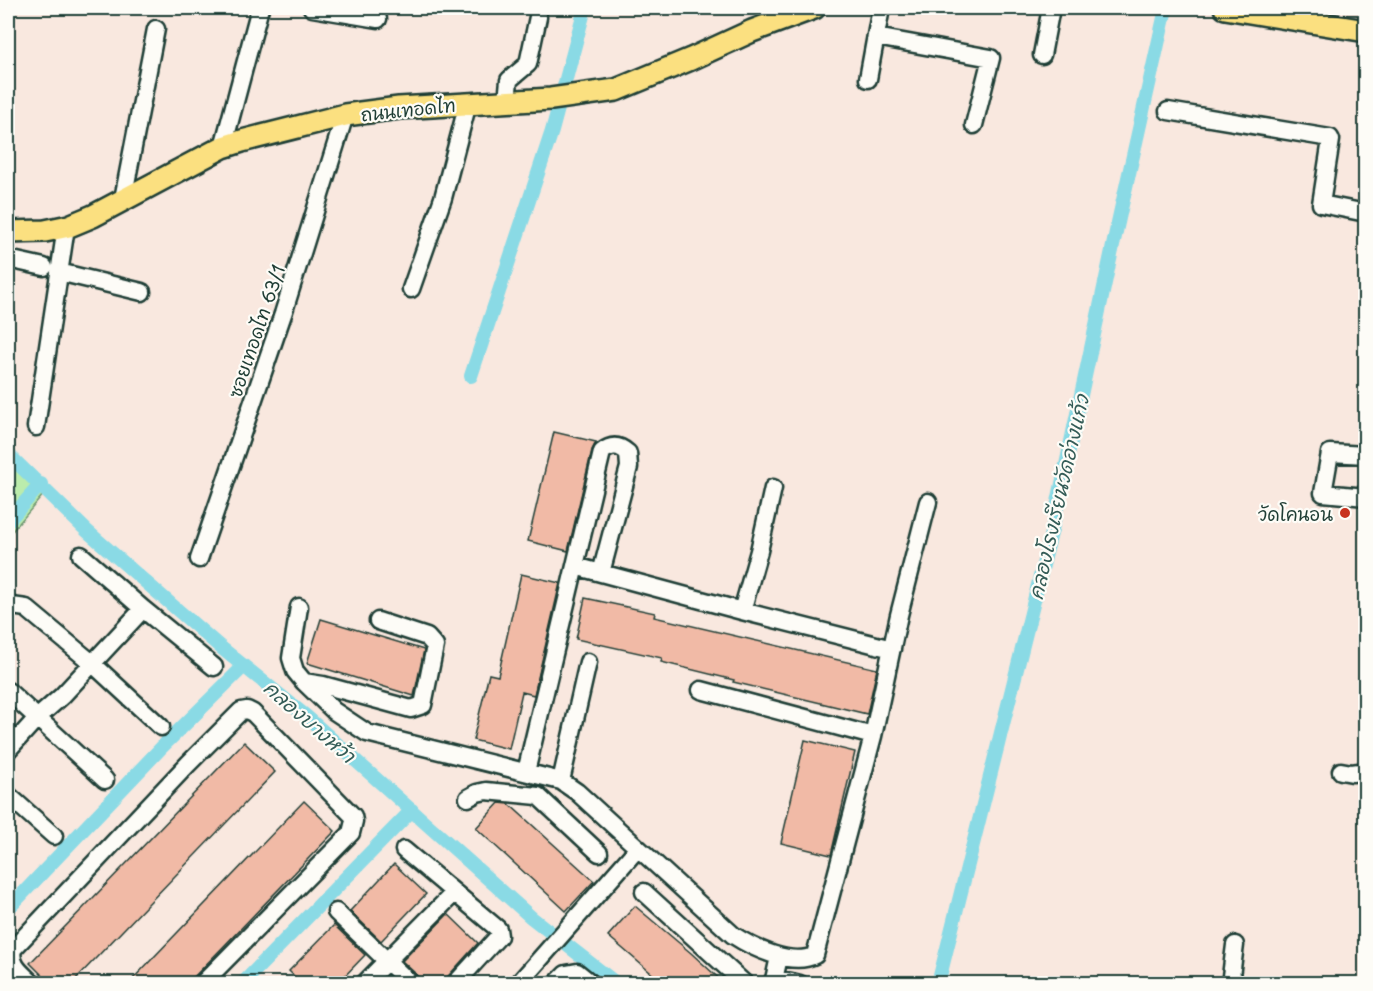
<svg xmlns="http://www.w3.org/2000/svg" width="1373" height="991" font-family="'Playpen Sans','Playpen Sans Thai',sans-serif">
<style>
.green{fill:#bbecac;stroke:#6d9470;stroke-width:1.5}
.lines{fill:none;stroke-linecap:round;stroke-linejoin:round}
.canal{stroke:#8adae5;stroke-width:14}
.building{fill:#f1baa6;stroke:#1f3d34;stroke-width:1.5}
.minor-casing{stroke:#1f3d34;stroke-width:21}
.major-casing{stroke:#1f3d34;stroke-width:26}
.minor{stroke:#fdfcf7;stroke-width:16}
.major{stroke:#fbe080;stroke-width:21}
.poi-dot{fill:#c8321e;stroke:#fdfcf7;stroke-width:2}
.labels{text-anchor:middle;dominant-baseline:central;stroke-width:4.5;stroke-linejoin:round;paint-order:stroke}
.street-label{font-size:18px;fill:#1f3d34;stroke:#fdfcf7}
.poi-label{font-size:18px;fill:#1f3d34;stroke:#fdfcf7;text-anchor:end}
.water-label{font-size:20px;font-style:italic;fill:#345c57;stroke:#fdfcf7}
</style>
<rect width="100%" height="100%" fill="#f9e8df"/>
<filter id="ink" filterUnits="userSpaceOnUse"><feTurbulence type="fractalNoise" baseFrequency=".0167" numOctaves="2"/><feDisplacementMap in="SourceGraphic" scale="12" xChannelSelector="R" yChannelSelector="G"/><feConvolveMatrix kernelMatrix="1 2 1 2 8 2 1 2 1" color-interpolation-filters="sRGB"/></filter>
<g filter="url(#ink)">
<!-- green -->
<path class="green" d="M8,463l36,31 -36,42z"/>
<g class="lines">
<!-- canal -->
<path class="canal" d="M471,376l81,-245 33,-123
M8,454l79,77 132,115 88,71 225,201 85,66
M8,521l33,-37
M8,909l154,-162 82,-81
M242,984l170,-174
M938,984l116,-463 63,-294 48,-214 3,-5"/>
</g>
<!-- building -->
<path class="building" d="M554,432l42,10 -4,8 -24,101 -40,-10z
M521,574l39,9 -26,112 -12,-3 -13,57 -36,-9 16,-66 9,2z
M585,598l70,15 -1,4 223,52 -10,45 -134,-32 1,-2 -73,-18 1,-4 -86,-19z
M321,619l103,31 -10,46 -107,-33z
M805,740l50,12 -24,103 -50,-12z
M244,742l31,30 -204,212h-20l-21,-21z
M304,801l31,30 -110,114 -38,39h-59z
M499,803l10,1 85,77 -28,30 -90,-83z
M394,864l32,30 -45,47 -31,-30z
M635,906l56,47 34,31h-61l-56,-48z
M448,914l30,29 -37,41h-20l-3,-8 -16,-15z
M334,925l31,30 -28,29h-35l-13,-13z"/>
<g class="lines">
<defs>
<path id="minor" d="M312,8l66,11
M876,37l115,21 -17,67
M1042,55l9,-47
M868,79l13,-71
M507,101l2,-21 19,-16 10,-47
M1168,111l162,27 1,2 -10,64 45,9
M223,147l37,-139
M123,199l33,-170
M8,259l36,8
M59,272l83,20
M411,289l32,-91 25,-95
M36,427l30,-200
M1366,455l-36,-2 -7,40 43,4
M81,555l62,54 71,58
M199,559l84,-245 62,-199
M575,566l167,45 150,38
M299,607l-8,51 4,13 9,11 30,29 33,22 194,48 16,11 156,143c20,13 59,32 82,20l58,-219
M8,608l4,-2 14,2 66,55 69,64
M742,611l17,-60 14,-63
M304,682l19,3 88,24 12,-4 12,-59 -8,-9 -49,-16
M701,690l172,46 26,-121 29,-113
M8,691l97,89
M8,750l29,-32 25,-22 81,-87
M1341,771l11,2 14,-2
M526,772l76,-320c10,-8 17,-7 26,1l1,14 -28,106
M561,781l27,-119
M8,795l46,41
M468,798l9,-5 9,-2 52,5 61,57
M404,850l94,79 1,7 -44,48
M644,892l101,92
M336,912l75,72
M774,978l26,6
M33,984c-11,-11 -24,-19 -20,-35l175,-185 53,-53 6,-1 6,3 100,103 1,5 -3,12 -149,151
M364,984l90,-91
M518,984l120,-136
M556,984l10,-10 11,-2 15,12
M773,984l6,-27
M1230,984l5,-39"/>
<path id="major" d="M1225,8l141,23
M8,232l37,-1 24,-5 24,-10 130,-69 19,-6 103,-26 54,-7 152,-9 65,-9 75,-31 61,-28 62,-23"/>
</defs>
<!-- minor casing -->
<use href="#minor" class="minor-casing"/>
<!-- major casing -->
<use href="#major" class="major-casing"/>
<!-- minor -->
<use href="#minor" class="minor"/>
<!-- major -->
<use href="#major" class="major"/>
</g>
</g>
<!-- markers -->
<circle class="poi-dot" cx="1345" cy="513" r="6"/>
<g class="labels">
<!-- street labels -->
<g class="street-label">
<text transform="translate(408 109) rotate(-6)">ถนนเทอดไท</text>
<text transform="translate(256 331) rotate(-71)">ซอยเทอดไท 63/1</text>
</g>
<!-- poi labels -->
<g class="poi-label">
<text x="1333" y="513">วัดโคนอน</text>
</g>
<!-- water labels -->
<g class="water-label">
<text transform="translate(1058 497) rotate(-77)">คลองโรงเรียนวัดอ่างแก้ว</text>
<text transform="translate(310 721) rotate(41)">คลองบางหว้า</text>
</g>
</g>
<!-- margin -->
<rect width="1373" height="991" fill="none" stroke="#fdfcf7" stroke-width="30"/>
<rect x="15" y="15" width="1343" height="961" fill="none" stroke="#1f3d34" stroke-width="2" filter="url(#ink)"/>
</svg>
